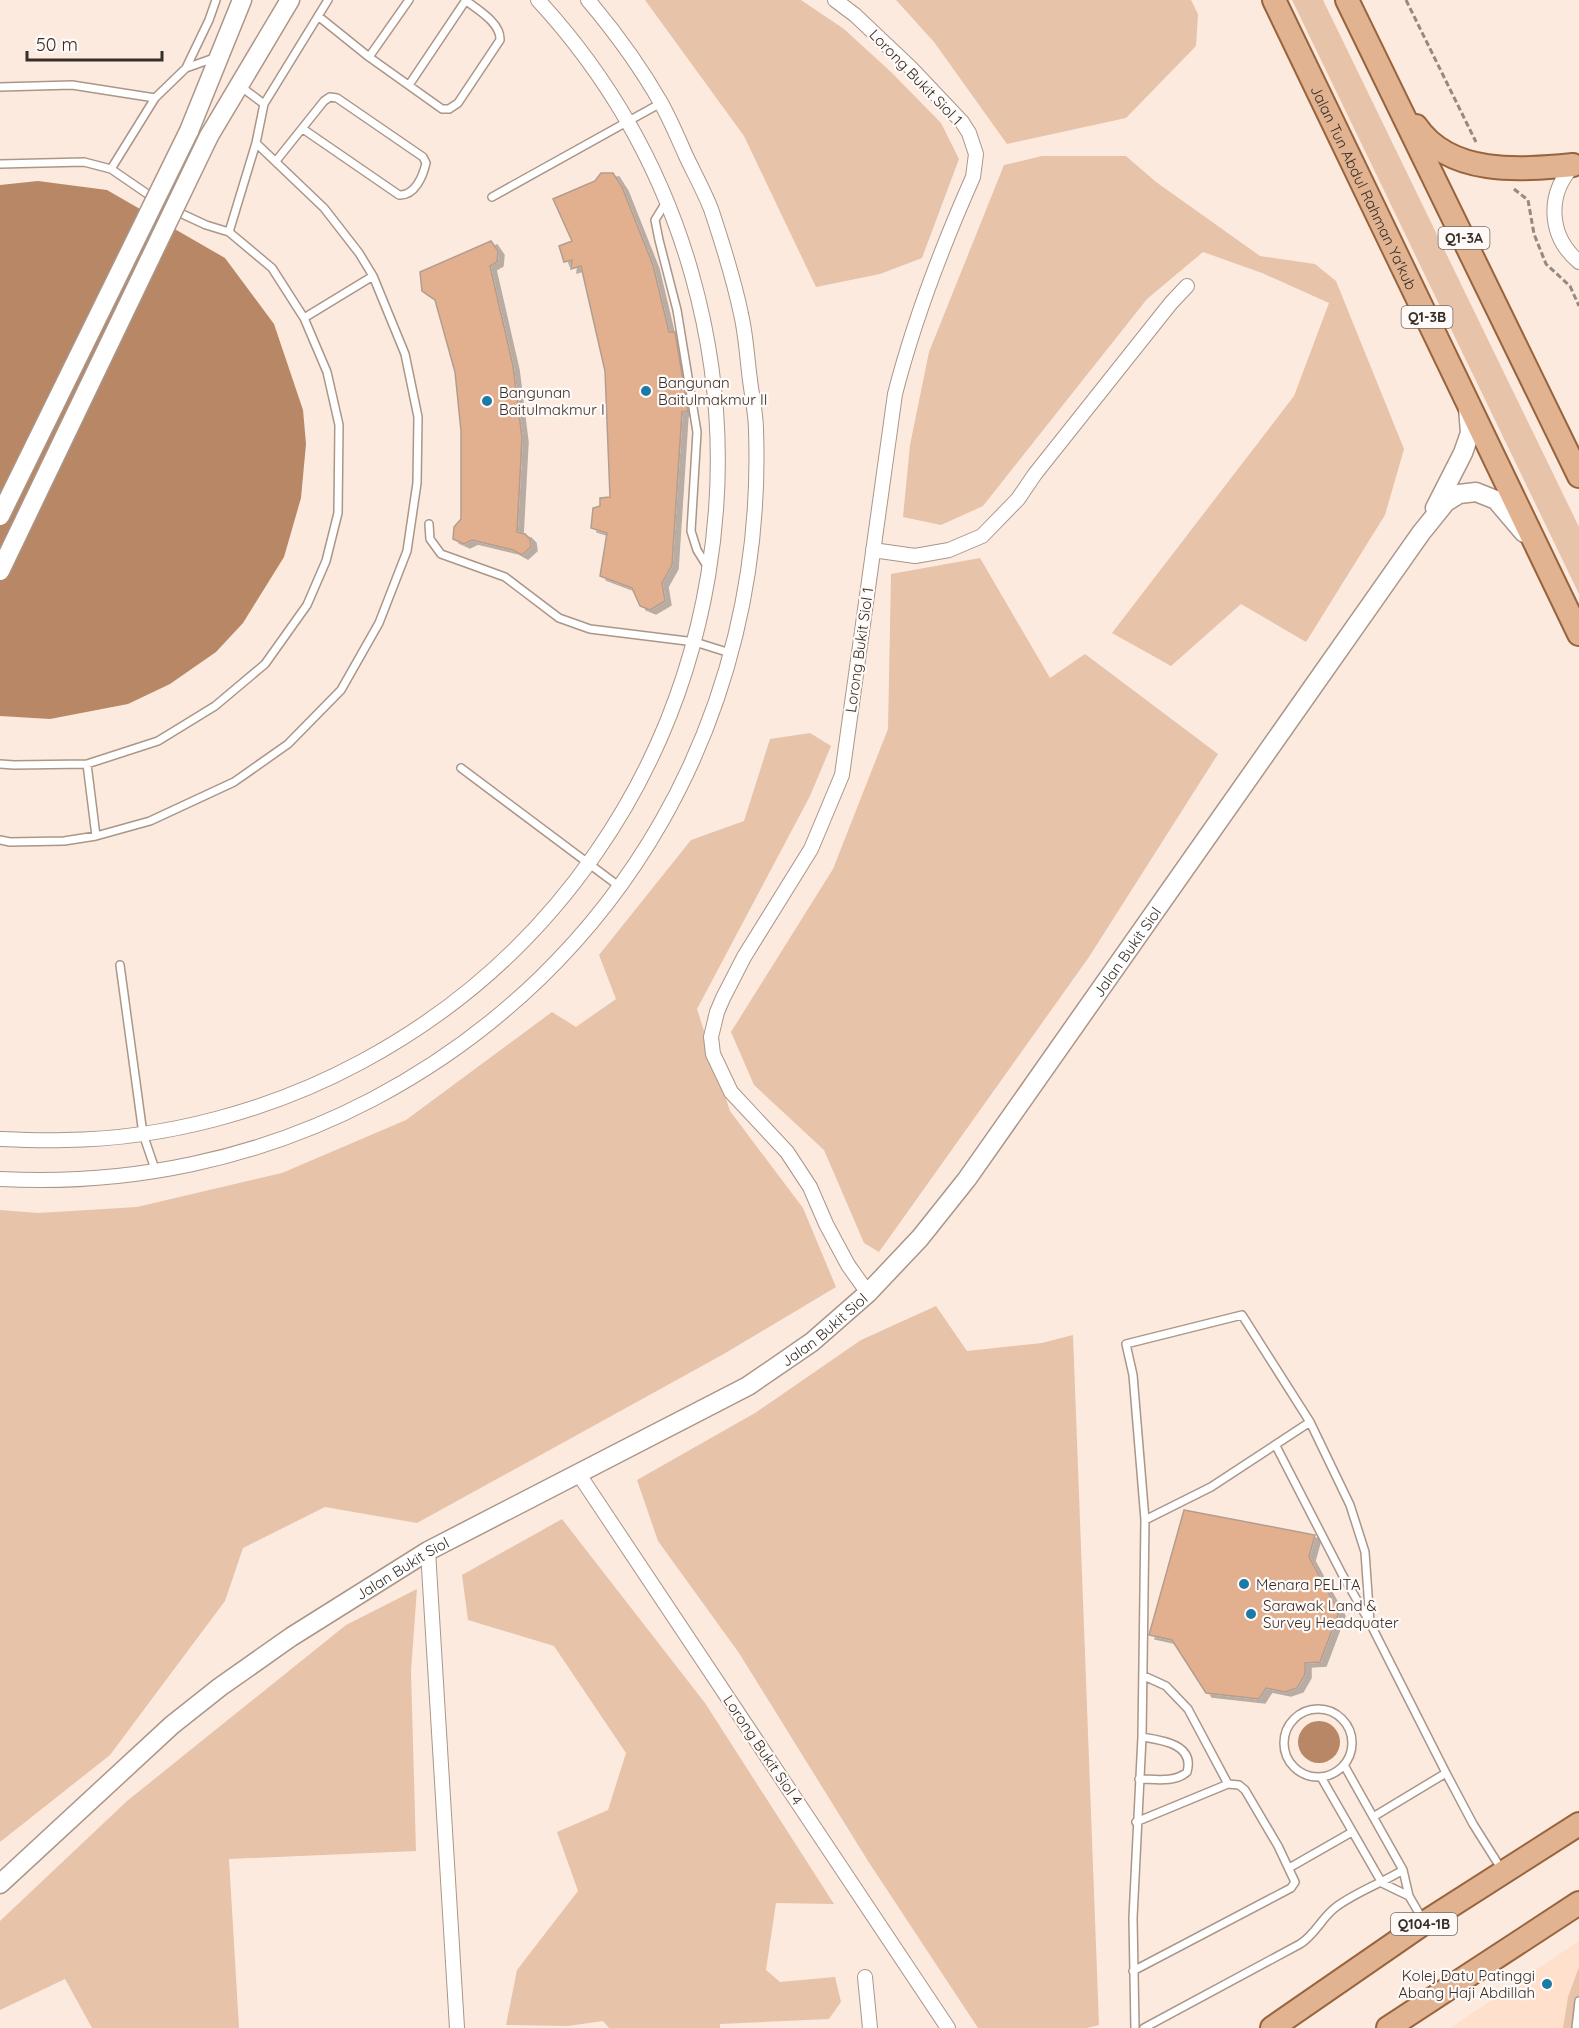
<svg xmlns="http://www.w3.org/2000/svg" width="1579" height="2028" font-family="Quicksand,sans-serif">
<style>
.built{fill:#fee0cc}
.green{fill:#e7c3aa}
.water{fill:#b78766}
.building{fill:#e2b08e;stroke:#b39d8f;stroke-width:1.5;filter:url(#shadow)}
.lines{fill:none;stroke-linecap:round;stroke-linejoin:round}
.service-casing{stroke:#ab9688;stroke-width:10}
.minor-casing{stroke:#ab9688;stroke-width:16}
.tertiary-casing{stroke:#ab9688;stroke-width:21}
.primary-casing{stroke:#98643d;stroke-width:26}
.path{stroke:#968980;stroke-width:3;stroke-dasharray:6 3;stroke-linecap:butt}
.service{stroke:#fff;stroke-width:7}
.minor{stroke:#fff;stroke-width:14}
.tertiary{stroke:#fff;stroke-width:18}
.primary{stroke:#e1b391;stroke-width:22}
.tertiary-bridge-casing{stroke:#ab9688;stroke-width:21;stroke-linecap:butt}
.tertiary-bridge{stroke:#fff;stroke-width:18}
.poi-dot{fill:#1c7aa7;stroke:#fffaf7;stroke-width:2}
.labels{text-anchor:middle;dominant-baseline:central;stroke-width:4.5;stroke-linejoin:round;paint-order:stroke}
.shield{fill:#fffaf7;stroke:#726b66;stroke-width:1.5}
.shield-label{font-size:14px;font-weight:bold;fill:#362e28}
.street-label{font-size:15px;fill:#362e28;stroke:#fffaf7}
.poi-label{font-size:15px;fill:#362e28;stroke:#fffaf7;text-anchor:start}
</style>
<defs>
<filter id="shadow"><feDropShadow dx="6" dy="4" stdDeviation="0" flood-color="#0004"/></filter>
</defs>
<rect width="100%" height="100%" fill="#fceade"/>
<!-- built -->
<path class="built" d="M1579,1941v87h-129z"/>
<!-- green -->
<path class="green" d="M645,0h156l43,29 47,43 50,51 18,36 -37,99 -42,16 -64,13 -72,-151z
M896,0h295l7,14 -2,32 -70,72 -119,26 -73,-102z
M1292,0h31l256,527v67z
M1042,156h84l30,26 104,74 55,8 21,17 68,168 -19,66 -79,127 -65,-38 -70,62 -59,-33 182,-237 35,-93 -67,-30 -59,-21 -56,47 -164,207 -42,19 -38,-8 7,-72 19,-93 75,-187z
M980,558l70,120 35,-24 133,100 -129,203 -210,295 -15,-9 -40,-93 -70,-65 -23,-53 102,-163 55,-140 3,-155z
M810,733l21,13 -21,50 -113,213 33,102 73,97 33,79 -114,68 -305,168 -92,-16 -82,41 -18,53 -115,154 -110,87v-632l38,3 99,-6 145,-34 124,-53 146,-108 24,15 40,-28 -17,-44 92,-115 53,-19 26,-82z
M936,1306l31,45 75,-8 31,-8 26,690 -12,3h-109l-110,-167 -129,-208 -81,-112 -21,-61 118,-67 106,-73z
M562,1519l143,184 129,201 -58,-1 -10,67 14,12 55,-5 6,25 -12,17 -109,5v4h-111l-6,-7 -35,5 -62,-1 11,-55 61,-79 -21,-59 51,-22 18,-57 -72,-107 -86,-26 -6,-45z
M417,1589l-6,82 5,180 -187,8 10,169h-147l-27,-49 -65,31v-89l127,-120 219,-176z
M1579,1967v61h-16l5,-31z"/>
<!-- water -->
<path class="water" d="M38,181l69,9 118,68 49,66 29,86 3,34 -5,54 -17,59 -41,66 -27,29 -46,32 -42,20 -78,15 -50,-3v-531z
M1298 1742a21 21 0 1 1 42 0a21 21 0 1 1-42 0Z"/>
<!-- building -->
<path class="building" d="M601,173h12l9,14 31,78 16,67h6l13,79 -6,1 -10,153 -10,18 3,18 -15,9 -10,-4 -8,-18 -32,-12 7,-43 -16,-5 2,-20 7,-2v-8l10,-1 -5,-126 -24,-105 -10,3 1,-9 -8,2 -5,-16 13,-5 -19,-42 42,-18z
M491,241l7,10 -1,11 -7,4 23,100 9,72 -5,94 8,2 5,5 1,8 -9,8 -9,-5 -41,-10 -8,4 -11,-5 1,-12 7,-8v-88l-6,-59 -20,-72 -13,-9 -2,-19z
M1184,1510l131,25 -6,22 30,55 -19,50 -15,1v11l-8,14 -12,4 -19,-4 -7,11 -53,-6 -34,-53 -23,-5z"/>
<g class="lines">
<defs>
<path id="service" d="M318,16l51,41 73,52h7l9,-6 42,-63c1,-17 -22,-30 -35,-40
M369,57l40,-57
M186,68l28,-10
M409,85l57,-85
M240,86l24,18
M0,87l72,-2 83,13
M276,161l48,-60 6,-4 7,1 86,59 3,6c-3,13 -11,33 -27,32l-96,-66
M0,164l84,-2 27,7 54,37 41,19 23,7 43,36 32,50 23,54 12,53 -1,88 -12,48 -19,44 -42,59 -50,42 -57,35 -71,23 -73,1 -14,-1
M111,169l44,-71 31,-30 23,-48 7,-20
M492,197l169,-94
M663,207l-8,13 4,20 18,70 20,122 -6,99 6,19 10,16
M229,232l27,-89 8,-39 64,-104
M304,318l69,-42
M429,524l1,15 11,15 64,23 54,41 31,11 105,13 35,11
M87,764l9,72
M461,768l159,119
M0,840l10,2 54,-1 32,-5 54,-15 84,-39 54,-38 53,-54 38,-67 28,-72 10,-68 1,-66 -13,-63 -32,-78 -14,-23 -35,-45 -68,-65
M120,965l23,169 13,38
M1276,1446l66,128 27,47
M1145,1520l66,-33 99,-65
M1144,1676l22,10 22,23 40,75
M1284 1743a34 34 0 1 1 68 0a34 34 0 1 1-68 0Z
M1344,1765l59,105 6,26 14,24
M1321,1777l61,106 27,13
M1139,1779c15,0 36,4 48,-7 8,-28 -26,-32 -45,-35
M1373,1817l73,-44
M1289,1868l63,-36
M1133,1971l158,-83 4,-6 -17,-36 -33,-56 -6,-5 -11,-1 -92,38
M1135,2028l-2,-110 9,-181 3,-217 -12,-145 -7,-31 116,-29 68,107 40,83 15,47 5,71 76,150 27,51 29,46
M1144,2028l156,-84c16,-10 22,-27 36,-37 20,-15 46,-24 67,-37
M1576,2028l3,-27"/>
<path id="minor" d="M835,0l20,15 56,53 51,54 7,11 7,21 -3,23c-31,70 -59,143 -78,217l-53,381 -31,74 -67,108 -21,41 -6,14 -6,25 2,17 18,38 56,60 23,35 16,37 22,41 20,28
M1575,164c-29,29 -27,72 4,98
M873,550l42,6 34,-6 33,-14 36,-37 17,-25 136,-171 16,-17
M0,1139c22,1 43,2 65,1 101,-1 207,-30 296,-78 390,-209 477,-736 177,-1062
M0,1179c129,7 259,-20 373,-80 250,-132 393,-387 383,-669 0,-16 -4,-33 -6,-50 -3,-22 -4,-45 -9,-66 -7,-34 -19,-72 -30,-105 -7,-18 -17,-36 -25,-53 -8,-18 -16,-37 -25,-53 -21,-37 -46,-71 -73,-103
M578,1473l370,555
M428,1551l29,477
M865,1977l5,51"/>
<g id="tertiary">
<path d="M189,131l53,-131"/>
<path d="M209,136l81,-136"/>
<path d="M1435,508l28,-55 7,-20 -2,-25"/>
<path id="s1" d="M0,1884l172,-159 48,-38 71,-50 137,-86 320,-165 64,-44 56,-49 52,-55 47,-59 454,-646 25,-31 13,-8 17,-2 20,8 28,33"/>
</g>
<g id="primary">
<path id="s2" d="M1274,0l305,634"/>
<path d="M1347,0l232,476"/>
<path d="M1416,126c34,50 104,44 157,39"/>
<path d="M1272,2028l152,-105 155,-99"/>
<path d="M1388,2028l191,-125"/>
</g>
</defs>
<!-- service casing -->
<use href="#service" class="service-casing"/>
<!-- minor casing -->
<use href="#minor" class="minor-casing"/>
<!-- tertiary casing -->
<use href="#tertiary" class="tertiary-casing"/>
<!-- primary casing -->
<use href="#primary" class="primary-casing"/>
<!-- path -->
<path class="path" d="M1406,0l70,142
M1514,189l14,11 6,34 12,30 24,22 9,20"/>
<!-- service -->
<use href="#service" class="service"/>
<!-- minor -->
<use href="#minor" class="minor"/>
<!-- tertiary -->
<use href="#tertiary" class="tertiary"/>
<!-- primary -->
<use href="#primary" class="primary"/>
<defs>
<path id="tertiary-bridge" d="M0,516l189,-385
M0,571l209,-435"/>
</defs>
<!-- tertiary-bridge casing -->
<use href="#tertiary-bridge" class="tertiary-bridge-casing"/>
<!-- tertiary-bridge -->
<use href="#tertiary-bridge" class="tertiary-bridge"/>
</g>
<!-- markers -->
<g class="poi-dot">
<circle cx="646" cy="391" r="6"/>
<circle cx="487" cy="401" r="6"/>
<circle cx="1244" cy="1584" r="6"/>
<circle cx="1251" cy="1614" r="6"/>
<circle cx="1547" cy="1984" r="6"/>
</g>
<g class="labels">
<!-- shield labels -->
<g class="shield">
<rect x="1438.5" y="227" width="51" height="22" rx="4.5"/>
<rect x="1401.5" y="306" width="51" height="22" rx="4.5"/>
<rect x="1391" y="1913" width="66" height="22" rx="4.5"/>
</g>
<g class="shield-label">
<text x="1464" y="238">Q1-3A</text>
<text x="1427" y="317">Q1-3B</text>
<text x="1424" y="1924">Q104-1B</text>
</g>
<!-- street labels -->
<g class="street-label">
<text transform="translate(916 77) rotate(46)">Lorong Bukit Siol 1</text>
<text stroke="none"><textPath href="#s2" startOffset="208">Jalan Tun Abdul Rahman Ya'kub</textPath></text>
<text transform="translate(859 650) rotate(-82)">Lorong Bukit Siol 1</text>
<text stroke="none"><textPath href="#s1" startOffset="1485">Jalan Bukit Siol</textPath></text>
<text stroke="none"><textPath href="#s1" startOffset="999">Jalan Bukit Siol</textPath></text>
<text stroke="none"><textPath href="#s1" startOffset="513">Jalan Bukit Siol</textPath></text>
<text transform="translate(763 1750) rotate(56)">Lorong Bukit Siol 4</text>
</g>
<!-- poi labels -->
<g class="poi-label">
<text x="658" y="382">Bangunan<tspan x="658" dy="17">Baitulmakmur II</tspan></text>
<text x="499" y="392">Bangunan<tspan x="499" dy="17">Baitulmakmur I</tspan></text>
<text x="1256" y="1584">Menara PELITA</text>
<text x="1263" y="1605">Sarawak Land &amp;<tspan x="1263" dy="17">Survey Headquater</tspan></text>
<text x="1535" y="1975" text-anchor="end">Kolej Datu Patinggi<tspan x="1535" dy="17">Abang Haji Abdillah</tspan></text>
</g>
</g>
<!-- scale -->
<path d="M27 51v9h135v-9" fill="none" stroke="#362e28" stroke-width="3"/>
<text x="36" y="51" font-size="18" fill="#362e28" stroke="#fffaf7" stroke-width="4.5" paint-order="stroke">50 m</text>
</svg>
